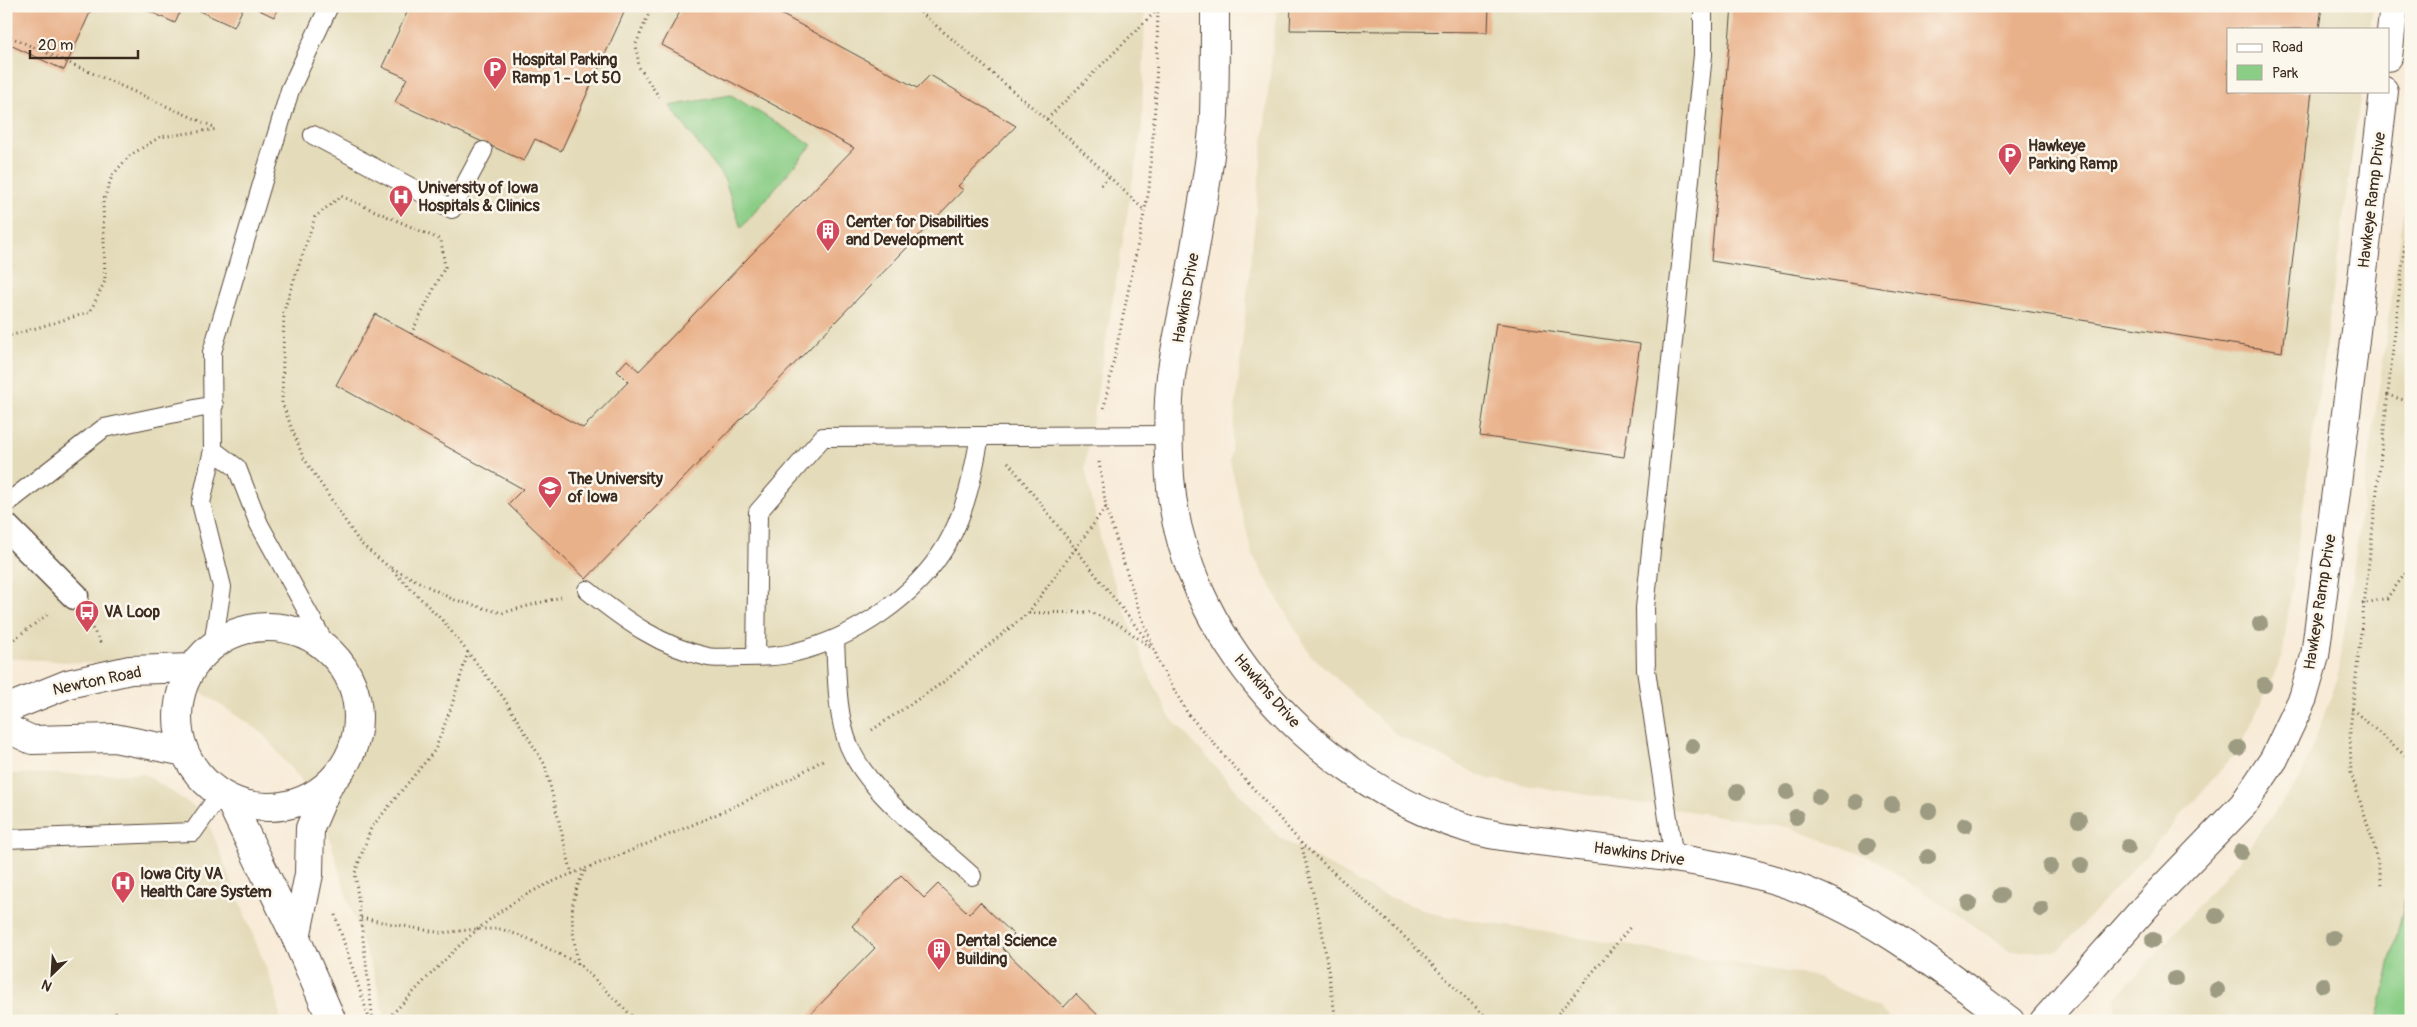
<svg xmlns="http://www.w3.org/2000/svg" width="2417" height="1027" font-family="Pangolin,sans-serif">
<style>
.built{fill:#e4dbba}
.green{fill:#8acd86;stroke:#627c52}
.building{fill:#e9b18a}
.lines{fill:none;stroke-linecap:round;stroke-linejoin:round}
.service-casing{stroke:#57473a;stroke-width:20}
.pedestrian-casing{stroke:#57473a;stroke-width:29}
.minor-casing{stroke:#57473a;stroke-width:30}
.tertiary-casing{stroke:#57473a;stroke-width:30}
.path{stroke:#57473a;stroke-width:3;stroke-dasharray:1 4;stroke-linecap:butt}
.service{stroke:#fff;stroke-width:18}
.pedestrian{stroke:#fff;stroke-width:26}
.minor{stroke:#fff;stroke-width:28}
.tertiary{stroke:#fff;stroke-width:28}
.tree{fill:#9d9c83}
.labels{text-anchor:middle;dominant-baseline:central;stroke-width:5;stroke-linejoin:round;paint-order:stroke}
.poi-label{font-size:16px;font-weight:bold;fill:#3b2a1e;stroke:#fbf7ec;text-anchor:start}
.street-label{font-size:16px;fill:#3b2a1e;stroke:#fbf7ec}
</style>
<rect width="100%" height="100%" fill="#fbf7ec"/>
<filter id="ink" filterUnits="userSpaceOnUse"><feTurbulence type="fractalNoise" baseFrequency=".02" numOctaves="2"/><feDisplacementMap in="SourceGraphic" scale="10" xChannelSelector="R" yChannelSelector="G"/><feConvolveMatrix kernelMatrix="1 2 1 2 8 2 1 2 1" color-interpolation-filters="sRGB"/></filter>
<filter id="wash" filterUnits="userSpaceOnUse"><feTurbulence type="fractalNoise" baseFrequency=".0096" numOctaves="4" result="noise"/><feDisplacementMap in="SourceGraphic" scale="20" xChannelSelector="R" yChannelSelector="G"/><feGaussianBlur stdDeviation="1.12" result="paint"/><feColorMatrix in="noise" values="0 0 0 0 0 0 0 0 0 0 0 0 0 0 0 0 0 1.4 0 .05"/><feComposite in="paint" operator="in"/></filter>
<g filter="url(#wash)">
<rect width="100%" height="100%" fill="#f8ebd8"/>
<!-- built -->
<path class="built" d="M6,6h1139l-3,120 -57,340 18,86 44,118 23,47 110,121 97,54 58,22 378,62 65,32 15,13h-1507l-12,-46 -30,-87 -24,-84 -59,-72 -69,-46 -34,-18 -152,-10z
M1277,6h1096l-3,23h-142v62h133l-79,566 -42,91 -74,85 -108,118h-47l-135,-91 -88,-33 -300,-48 -91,-44 -88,-82 -57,-99 -22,-93z
M2411,162v859h-295v-23l124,-139 61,-82 37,-100z
M6,774h139l60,40 71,179 5,28h-275z"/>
<!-- green -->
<path class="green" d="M731,95l81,50 -71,83 -16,-48 -55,-74z
M2411,873v148h-34z"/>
<g id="blocks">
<!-- building -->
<path class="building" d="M6,6h87l-29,64 -58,-27z
M138,6h45l-8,17z
M188,6h56l-10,21z
M251,6h28l-5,11z
M410,6h217l-66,145 -26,-12 -11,22 -129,-59 12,-24 -25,-11z
M683,6h83l151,82 13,-13 86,51 -58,60 5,4 -377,389 -78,-75 15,-15 -187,-104 39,-71 208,114 45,-46 -11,-11 10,-11 12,11 215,-223 -192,-103z
M1291,6h198l-1,26 -198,-2z
M1732,6h590l-3,23h-91v62h84l-30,261 -571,-91z
M1496,323l144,21 -16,113 -144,-21z
M901,875l23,23 14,-14 31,30 11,-12 34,33 -12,13 62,59 12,-13 28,27h-300l71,-73 -23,-22z
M116,1012l6,9h-18z"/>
</g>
</g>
<g filter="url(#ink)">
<use href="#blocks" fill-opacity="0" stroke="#57473a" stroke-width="1"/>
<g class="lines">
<defs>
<path id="service" d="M313,135l139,74 31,-58
M213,450l24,18 22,56 69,125
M6,504l98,-76 110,-23
M587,590c36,29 74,57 121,67 11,2 24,0 35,0 17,0 36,0 53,-5 58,-14 120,-55 151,-108 19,-33 26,-70 33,-108
M835,640c2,34 1,74 14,106 20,48 85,95 123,130
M213,645l9,-58 -21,-84 12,-53 -1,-98 78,-262 39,-84
M756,657l2,-145 65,-75 345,-2
M6,839l187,-7 26,-37
M1674,859l-28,-189 -1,-62 58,-553v-49"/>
<path id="pedestrian" d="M6,527l69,69"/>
<path id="minor" d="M2388,57l6,-51
M2044,1021l113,-127 86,-89 31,-46 29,-61 12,-42 36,-282 33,-283"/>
<path id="tertiary" d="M1215,6c0,36 0,73 -1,109 -2,43 -13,96 -20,139 -7,41 -17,81 -23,122 -4,33 -3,68 -1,101 11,158 146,303 294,350 29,10 61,12 92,16 74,10 150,15 222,38 88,28 159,85 232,140
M178 717a90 90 0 1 1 180 0a90 90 0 1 1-180 0Z
M6,709l62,-25 62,-14 62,-2
M6,728l26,12 82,-2 71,14
M230,801l66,137 36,83
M296,938l13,-64 1,-46 19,-44"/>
</defs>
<!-- service casing -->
<use href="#service" class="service-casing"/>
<!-- pedestrian casing -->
<use href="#pedestrian" class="pedestrian-casing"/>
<!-- minor casing -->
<use href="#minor" class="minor-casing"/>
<!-- tertiary casing -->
<use href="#tertiary" class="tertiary-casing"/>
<!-- path -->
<path class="path" d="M652,6l-16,38 3,23 20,30
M913,6l159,135 72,69
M808,8l1,-2
M6,35l210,93
M1047,119l111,-110
M1101,185l8,-8
M2404,251l7,1
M411,334l34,-67 -4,-27 -100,-44 -26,21 -31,93 -2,93 21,54 57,86 29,24 55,55 59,75 42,68 27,109
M6,337l84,-25 15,-31 -2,-79 9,-26 17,-20 31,-19 58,-8
M2387,395l24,7
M1104,408l45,-218 7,-98 2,-86
M1008,462l144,185
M1099,462l7,45 32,100 22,58 28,49 113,129 108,98 50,51 32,29
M392,568l60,31 50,14 59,-16
M2362,604l25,-6 24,-32
M1029,613l61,-1 30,13 30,22
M90,624l11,20
M6,645l42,-31
M2352,709l59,52
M872,730l73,-49 83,-68 78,-106
M1301,843l21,87 14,91
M2382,884l-8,-39 -23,-72 -1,-43 54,-479 4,-36 3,-3
M335,915l35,106
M361,918l80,15 36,-4h24l28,10 50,25 58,57
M578,964c-6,-37 -12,-62 8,-95
M373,1021l-18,-148 16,-45 64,-78 16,-42 17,-56
M385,1021c43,-42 80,-88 131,-120 31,-20 70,-32 104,-46 70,-29 141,-57 206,-97
M1552,1021l79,-95"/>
<!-- service -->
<use href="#service" class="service"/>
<!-- pedestrian -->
<use href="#pedestrian" class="pedestrian"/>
<!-- minor -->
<use href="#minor" class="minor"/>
<!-- tertiary -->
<use href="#tertiary" class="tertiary"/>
</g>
<!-- trees -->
<g class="tree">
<circle cx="2260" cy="624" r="8"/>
<circle cx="2264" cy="685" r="8"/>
<circle cx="1692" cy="746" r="8"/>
<circle cx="2238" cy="748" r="8"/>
<circle cx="1737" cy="792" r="8"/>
<circle cx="1787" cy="792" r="8"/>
<circle cx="1819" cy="797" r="8"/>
<circle cx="1856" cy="802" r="8"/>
<circle cx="1892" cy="805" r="8"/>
<circle cx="1929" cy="811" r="8"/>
<circle cx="1796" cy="817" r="8"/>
<circle cx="2079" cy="820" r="8"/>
<circle cx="1965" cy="825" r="8"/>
<circle cx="1867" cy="846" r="8"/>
<circle cx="2128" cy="847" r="8"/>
<circle cx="2241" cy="852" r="8"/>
<circle cx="1928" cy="857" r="8"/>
<circle cx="2081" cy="865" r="8"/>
<circle cx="2050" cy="866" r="8"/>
<circle cx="2001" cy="895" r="8"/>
<circle cx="1969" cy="903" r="8"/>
<circle cx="2041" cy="909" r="8"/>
<circle cx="2216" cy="916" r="8"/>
<circle cx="2333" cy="938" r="8"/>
<circle cx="2153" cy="940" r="8"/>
<circle cx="2175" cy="979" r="8"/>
<circle cx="2323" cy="985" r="8"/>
<circle cx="2217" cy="990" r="8"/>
</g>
</g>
<!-- icons -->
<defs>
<symbol id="parking-pin" viewBox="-11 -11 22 30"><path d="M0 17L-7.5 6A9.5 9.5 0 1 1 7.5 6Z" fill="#d1495b" stroke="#fbf7ec"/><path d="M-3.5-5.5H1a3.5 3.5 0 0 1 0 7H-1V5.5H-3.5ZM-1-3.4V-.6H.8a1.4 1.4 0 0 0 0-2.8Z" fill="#fff"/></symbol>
<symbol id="hospital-pin" viewBox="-11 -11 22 30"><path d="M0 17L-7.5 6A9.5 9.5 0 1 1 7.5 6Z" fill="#d1495b" stroke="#fbf7ec"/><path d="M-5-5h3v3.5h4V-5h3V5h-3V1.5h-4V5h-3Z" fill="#fff"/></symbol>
<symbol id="building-pin" viewBox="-11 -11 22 30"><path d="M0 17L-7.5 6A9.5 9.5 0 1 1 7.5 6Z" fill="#d1495b" stroke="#fbf7ec"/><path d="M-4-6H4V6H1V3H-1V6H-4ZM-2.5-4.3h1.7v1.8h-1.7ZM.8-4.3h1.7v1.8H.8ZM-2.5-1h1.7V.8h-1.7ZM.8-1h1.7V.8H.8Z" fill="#fff"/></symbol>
<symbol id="university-pin" viewBox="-11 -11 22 30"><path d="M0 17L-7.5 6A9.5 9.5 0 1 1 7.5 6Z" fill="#d1495b" stroke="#fbf7ec"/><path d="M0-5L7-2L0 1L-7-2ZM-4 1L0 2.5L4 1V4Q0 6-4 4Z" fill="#fff"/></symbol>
<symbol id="bus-pin" viewBox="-11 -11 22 30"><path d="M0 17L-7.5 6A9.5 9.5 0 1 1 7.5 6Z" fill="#d1495b" stroke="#fbf7ec"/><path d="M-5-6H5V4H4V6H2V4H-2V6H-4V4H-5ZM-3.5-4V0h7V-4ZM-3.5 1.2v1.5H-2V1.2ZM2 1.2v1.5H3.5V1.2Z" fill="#fff"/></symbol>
</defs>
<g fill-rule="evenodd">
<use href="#parking-pin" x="481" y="55" width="28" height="38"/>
<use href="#parking-pin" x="1996" y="141" width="28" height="38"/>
<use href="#hospital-pin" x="387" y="183" width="28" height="38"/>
<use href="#building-pin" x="814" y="217" width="28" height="38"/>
<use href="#university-pin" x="536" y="474" width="28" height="38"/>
<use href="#bus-pin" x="73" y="598" width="28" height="38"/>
<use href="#hospital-pin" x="109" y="869" width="28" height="38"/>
<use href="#building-pin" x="925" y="936" width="28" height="38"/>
</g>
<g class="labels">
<!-- poi labels -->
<g class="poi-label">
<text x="512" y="60">Hospital Parking<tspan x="512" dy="18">Ramp 1 - Lot 50</tspan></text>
<text x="2028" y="146">Hawkeye<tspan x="2028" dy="18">Parking Ramp</tspan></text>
<text x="418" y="188">University of Iowa<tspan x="418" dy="18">Hospitals &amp; Clinics</tspan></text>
<text x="846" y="222">Center for Disabilities<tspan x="846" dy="18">and Development</tspan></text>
<text x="568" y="479">The University<tspan x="568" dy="18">of Iowa</tspan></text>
<text x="104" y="612">VA Loop</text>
<text x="140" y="874">Iowa City VA<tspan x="140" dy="18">Health Care System</tspan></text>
<text x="956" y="941">Dental Science<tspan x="956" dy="18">Building</tspan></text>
</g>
<!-- street labels -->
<g class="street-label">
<text transform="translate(2372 200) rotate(-83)">Hawkeye Ramp Drive</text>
<text transform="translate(1186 298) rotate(-80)">Hawkins Drive</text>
<text transform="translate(2320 602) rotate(-81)">Hawkeye Ramp Drive</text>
<text transform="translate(97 681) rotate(-12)">Newton Road</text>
<text transform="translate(1267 691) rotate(49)">Hawkins Drive</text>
<text transform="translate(1639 854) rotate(8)">Hawkins Drive</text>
</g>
</g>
<!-- margin -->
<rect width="2417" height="1027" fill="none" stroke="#fbf7ec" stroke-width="25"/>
<!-- legend -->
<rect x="2227" y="28" width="162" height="65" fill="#fbf7ec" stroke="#aea59a"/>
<rect x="2237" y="44" width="25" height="8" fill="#ffffff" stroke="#aea59a"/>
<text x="2272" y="52" font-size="15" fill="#3b2a1e">Road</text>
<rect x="2237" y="65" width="25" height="15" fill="#8acd86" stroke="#aea59a"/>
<text x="2272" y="78" font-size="15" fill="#3b2a1e">Park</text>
<!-- north arrow -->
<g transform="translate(52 974) rotate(205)" stroke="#fbf7ec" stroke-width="4" paint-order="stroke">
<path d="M0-4L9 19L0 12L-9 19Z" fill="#3b2a1e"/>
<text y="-8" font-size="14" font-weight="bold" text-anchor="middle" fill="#3b2a1e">N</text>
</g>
<!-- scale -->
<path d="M30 50v8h108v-8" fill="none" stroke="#3b2a1e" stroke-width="2.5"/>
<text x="38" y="50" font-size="15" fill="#3b2a1e" stroke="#fbf7ec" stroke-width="4" paint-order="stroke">20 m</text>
</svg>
